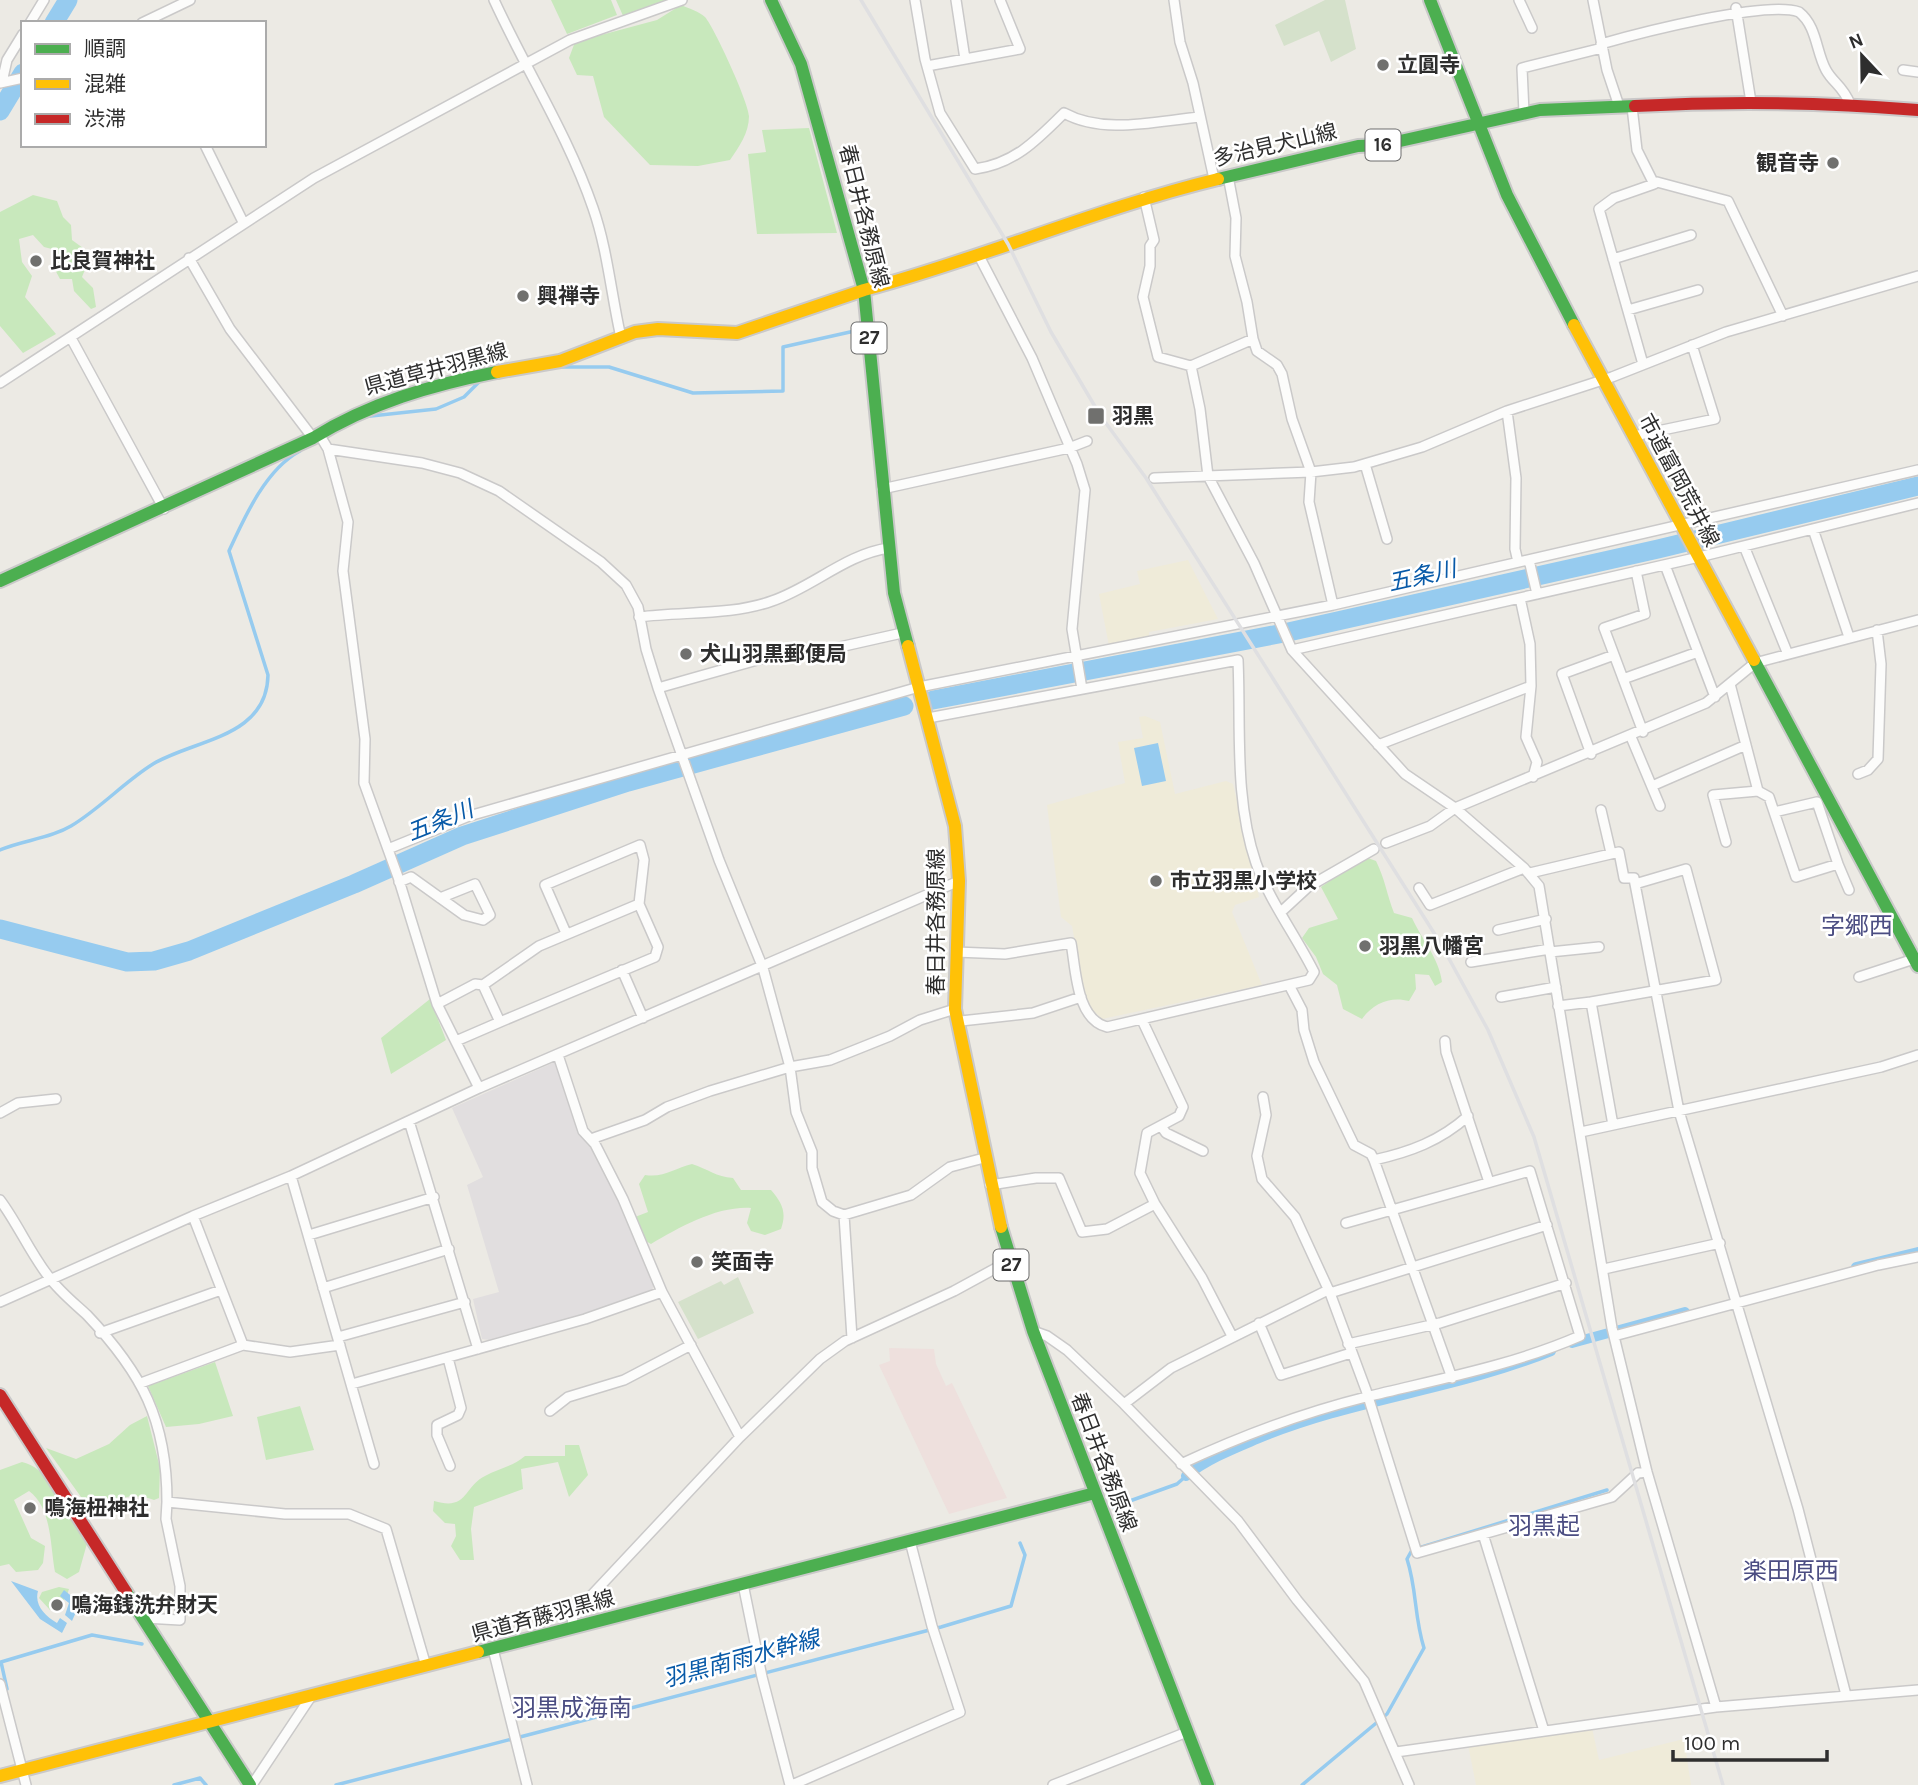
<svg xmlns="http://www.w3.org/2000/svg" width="1918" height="1785" font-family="Karla,'Noto Sans JP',sans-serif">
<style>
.industrial{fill:#e1dedf}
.education{fill:#efebd9}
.medical{fill:#eee0dd}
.green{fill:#c8e8bc}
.cemetery{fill:#d5e1cb}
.water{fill:#96cbef}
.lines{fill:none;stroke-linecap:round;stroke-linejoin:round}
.stream{stroke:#96cbef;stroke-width:3.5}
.canal{stroke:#96cbef;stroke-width:10}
.river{stroke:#96cbef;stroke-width:19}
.street-casing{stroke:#cac9c9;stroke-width:12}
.fast-casing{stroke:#cac9c9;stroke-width:16}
.slow-casing{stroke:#cac9c9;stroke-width:16}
.jam-casing{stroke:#cac9c9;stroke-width:16}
.street{stroke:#fcfcfb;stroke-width:9}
.fast{stroke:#4caf50;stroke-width:12}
.slow{stroke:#ffc107;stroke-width:12}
.jam{stroke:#c62828;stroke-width:12}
.rail{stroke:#dfdfe1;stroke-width:3.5}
.poi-dot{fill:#70706e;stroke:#fff;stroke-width:2.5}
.labels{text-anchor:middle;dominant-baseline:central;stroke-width:5;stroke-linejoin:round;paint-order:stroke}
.shield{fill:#fff;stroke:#6d6d6d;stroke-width:2}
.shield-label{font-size:19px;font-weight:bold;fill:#2e2e2e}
.poi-label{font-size:21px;font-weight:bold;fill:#2e2e2e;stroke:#fff;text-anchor:start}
.street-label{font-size:21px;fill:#2e2e2e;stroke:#fff}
.water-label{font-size:23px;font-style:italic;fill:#085aa8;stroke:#fff}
.quarter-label{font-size:24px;fill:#4b4d82;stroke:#fff}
</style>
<rect width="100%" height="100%" fill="#eceae4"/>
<!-- industrial -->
<path class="industrial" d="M557,1061l97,222 -2,8 -66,23 -97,26 -7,-1 -9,-40 26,-7 -32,-107 16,-8 -31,-69z"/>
<!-- education -->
<path class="education" d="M1188,560l30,59 -69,13v6l-40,8 -10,-52 41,-10 -3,-13z
M1145,716l15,6 15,72 51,-13 7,3 26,113 -24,8 -3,7 30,73 -160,34 -16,-15 -14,-78 -11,-9 -14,-112 78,-22 -7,-41 25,-4 -4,-21z
M1592,1728l7,32 85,-21 7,46h-215l-8,-40z"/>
<!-- medical -->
<path class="medical" d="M889,1348l45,1 2,15 10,22 6,-3 55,115 -58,16 -70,-149 11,-4z"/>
<!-- green -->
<path class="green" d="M551,0h60l6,15 -50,19z
M616,0h54l-46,18z
M681,5c7,3 19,7 24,12 10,12 43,84 44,99 0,17 -10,31 -19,44l-32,6 -48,-1 -46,-48 -11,-41 -16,-1 -8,-17 6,-16 82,-22z
M809,128l28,105 -80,1 -9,-80 18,-2 -4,-22z
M33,195l24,6 6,16 8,8 1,15 11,8 3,19 -4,10 11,11 3,19 -5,2 -17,-18 -2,-12h-12l-7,-13 3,-16 -12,-3 -11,-12 -14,4 3,23 10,14 -7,21 31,37 -33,19 -23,-27v-114z
M1365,857l11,4c9,18 11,34 18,52l18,5c10,22 27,40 30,64l-7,4 -6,-11 -14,-1 1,15 -7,12c-18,-5 -36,2 -47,18l-19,-10 -6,-24 -14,-11 -7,-17 -14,-19 7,-10 29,-9 -17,-32z
M430,999l16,41 -55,34 -10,-36z
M692,1164c16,5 24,13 41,14l8,12h30c11,13 16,22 10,39l-16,6 -14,-4 -4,-8 4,-15c-34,-2 -71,19 -100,36l-9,-5 -7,-22 13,-5 -9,-28 6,-9c19,3 30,-7 47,-11z
M215,1362l18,54 -34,8 -33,3 -18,-41z
M300,1406l14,44 -48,10 -9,-43z
M147,1416l13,52 -1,30 -5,2c-26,-10 -41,2 -63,11l-45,-63 30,11 33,-15 21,-19z
M565,1445h14l9,30 -19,22 -11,-35 -37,7 2,20 -49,18 -3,22 3,31h-14l-9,-14 5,-10 -1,-12 -10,-1 -12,-12 1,-10c34,10 29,-14 51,-25 14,-8 27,-9 40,-20h40z
M22,1462c28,5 50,55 66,78l-9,32 -12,7 -12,-7c-5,-27 -3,-64 -26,-81l-15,9 17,38 14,8 -2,17 -5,7 -22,2 -7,-8 -9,2v-96z
M59,1587l10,2 -3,9 -16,12 -11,-12 3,-6z"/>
<!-- cemetery -->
<path class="cemetery" d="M1325,0h20l11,49 -25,13 -12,-31 -35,15 -9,-21z
M738,1277l16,36 -56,26 -20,-37 43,-21 3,4z"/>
<!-- water -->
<path class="water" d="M1158,743l8,38 -24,5 -8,-38z
M11,1581l27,10c-4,14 7,25 19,32l3,-5 7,5 -5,10 -22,-14z
M64,1590l16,13 -8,18 -7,-6 4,-12 -9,-7z"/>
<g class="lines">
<!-- stream -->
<path class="stream" d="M561,367h48l84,26 90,-2v-44l76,-17
M362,417l74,-8 28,-12 17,-17
M0,850c23,-10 49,-11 71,-24 30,-18 53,-44 82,-62 42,-25 114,-26 115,-89l-39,-124c16,-35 37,-82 71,-100
M1113,1507l64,-23 9,-8
M2,1691l5,-2 -6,-27 91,-27 50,9
M174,1785l26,-7 6,7
M336,1785l605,-158 70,-21 14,-51 -5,-12
M1302,1785l85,-71 37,-66c-10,-32 -7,-58 -17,-89l5,-9 195,-60"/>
<!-- canal -->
<path class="canal" d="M1856,1267l62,-15
M1572,1343l113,-31
M1186,1476c22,-17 45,-26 71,-37 95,-40 199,-49 294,-88"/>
<!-- river -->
<path class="river" d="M54,23l14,-23
M0,111l23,-38
M933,700l351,-67 374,-84 260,-63
M0,929l127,33 27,-1 35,-10 165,-67 108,-48 166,-54 276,-76"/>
<defs>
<path id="street" d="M494,0c32,70 74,135 99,208 14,40 18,84 27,125
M915,0l10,59 15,54 35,56c39,-5 62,-29 89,-56 40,22 92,8 136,4
M956,0l9,59
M1174,0l6,42 13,41 21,96
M1519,0l13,28
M1593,0l14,70 12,36
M1736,8l15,94
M30,23l14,-23
M142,23l48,-23
M1601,44c38,-11 166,-44 198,-32 18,14 17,40 27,58 7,13 17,16 24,34
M927,66l93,-17 -20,-49
M1903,70l15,2
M2,82l5,-22 16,-26
M0,83l23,-5
M1632,107l5,43 17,34 3,-2 71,19 55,115
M1524,113l-2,-45 80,-20
M205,145l38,77
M1228,176l8,42 -1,38 12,46 6,37 4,12 20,14 5,9 10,45 19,53 -2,30 24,103
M1144,197l10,43 -4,6v20l-7,31 15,60 33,9 62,-27
M979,256l53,102 45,106 8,26 -13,139 10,60
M189,258l41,71 83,109
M1613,259l78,-24
M1628,310l70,-20
M71,338l93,171
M1643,364l-44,-155 15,-11 40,-14
M1191,366l9,43 8,67 46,87 38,87 113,124 50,34 69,60 15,18 73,442 35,144 69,235
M0,383l314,-205 256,-138 112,-40
M1507,411l9,67 -1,71 3,13
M319,434l9,15 20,73 -5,49 22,168 -1,44 34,94 39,127 42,84
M1634,436l81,-17 -23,-74
M328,449l94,14 38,10 39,18 102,71 25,23 12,22 8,42 12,39 61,172 44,108 27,99 6,45 16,40v16l10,34 11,9 11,4 8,123
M1365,464l22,75
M1154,478l157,-6 43,-5 68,-20 85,-36 105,-34 114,-45 192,-56
M882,489l187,-41 18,-7
M1813,529l36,108
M1744,546l43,106
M1529,560l8,34
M1665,565l50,132
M1636,571l9,43 -41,14 39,104
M1520,598l10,46 1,42 -5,51 11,25 -4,15
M639,617c44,-6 91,-1 133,-16 41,-14 74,-47 117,-53
M1292,650l407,-93 219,-54
M1623,679l75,-27
M1730,684l28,107 11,6 27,80 42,-13 11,26
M658,688l127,-36 37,-1 80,-18
M928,718l310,-58c3,66 -4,139 18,203 13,37 40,73 58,109l-5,8 -202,47c-31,-8 -31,-57 -36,-84l-66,11 -49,-2
M1631,737l29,69
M1378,745l153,-59
M1591,754l-29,-80 52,-19
M1858,774l10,-4 10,-11 3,-95 -4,-34
M1652,786l94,-41
M1601,810l10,43
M1774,812l43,-10 21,62
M1726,842l-13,-47 45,-4
M1386,843l44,-17 25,-18 251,-105 49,-40 163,-43
M388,849l81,-33 450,-129 414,-82 585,-135
M1530,873l89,-21 5,26h10l1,6 51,-15 30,111 -125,22
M399,882l12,-5 53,38 19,5 7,-5 -15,-31 -35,14
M1635,884l44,227 119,398 48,186
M1419,888l11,17 94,-37
M1282,911l26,-24 66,-38
M1498,930l48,-11
M566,933l-21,-48 95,-40 4,15 -5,44 -100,42 -56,39 17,37 155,-65 3,-10 -19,-43
M1550,952l49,-5
M1471,962l79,-13
M622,970l21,48
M1859,977l55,-18
M1289,985l13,25 2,20 10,32 40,83 17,9 3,6 78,218
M1501,997l55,-10
M437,1004l38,-20 8,1
M1558,1006l33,-4 22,123 268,-58 37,-12
M1142,1020l41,87 -4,9 -32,17 -7,40 15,31 47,74 30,58
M961,1021l72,-8 48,-16
M456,1041l44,-19
M1445,1041l1,11 43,130
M558,1055l25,76 12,13 28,55 39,93 78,145
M1263,1097l3,18 -9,41 5,23 33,38 35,76 36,97 51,163 195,-56 26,-24 9,-1
M0,1113l18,-10 38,-4
M409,1121l69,228
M1161,1126l5,7 37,18
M1581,1132l32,-7
M591,1139l54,-19 22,-13 43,-16 80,-24 40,-7 60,-24 30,-16 35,-11
M1374,1160c36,-8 66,-19 94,-44
M291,1176l83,288
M990,1185l46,-7h23l23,54 25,-3 48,-25
M0,1200c18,24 30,53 49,77 10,14 25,26 38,38 55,58 80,105 80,187l118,12h64l37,15 40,137
M844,1215l67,-20 39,-28 34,-9
M193,1216l50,129
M309,1235l125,-38
M1604,1269l116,-26
M323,1288l126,-39
M1330,1293l217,-68
M0,1302l193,-86 98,-40 188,-88 480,-207
M1259,1323l22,52 70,-22
M1033,1331l14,5 20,14 57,54 114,117 59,79 67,81 45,104
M100,1333l121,-43
M1614,1336l264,-71 40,-8
M338,1337l127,-35
M1348,1344l92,-21 126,-40
M448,1358l13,50 -3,7 -21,10v10l13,31
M141,1383l102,-38 47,7 50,-7
M352,1384l233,-65 77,-27
M1124,1404l47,-36 157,-78
M550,1411l18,-14 56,-17 67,-35
M1181,1464c60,-28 121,-51 185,-67 73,-18 145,-31 214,-61l-50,-165 -184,52
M1483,1534l61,197
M743,1584l19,93 28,108
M145,1618l35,2v-34l-14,-67 1,-17
M572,1628l1,-13 167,-178 80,-78 25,-18 109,-50 55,-30
M493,1649l34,136
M0,1684l26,101
M1396,1752l320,-45 202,-17
M252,1785l60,-90
M792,1785l168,-73 -28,-86 -22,-85
M1053,1785l134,-53"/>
<path id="fast" d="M771,0l30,64 63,226 30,303 14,53
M1430,0l77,195 67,130
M1218,179l140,-33 24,-1 158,-35 95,-4
M0,581l313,-143c57,-35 118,-53 184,-66
M1754,660l164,306
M1001,1227l32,104 175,454
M126,1592l124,193
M478,1652l617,-159"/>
<path id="slow" d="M864,290c120,-32 234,-82 354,-111
M1574,325l180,335
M497,372l63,-11 75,-29 23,-3 79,4 127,-43
M908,646l47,180 4,55 -4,128 46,218
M0,1776l478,-124"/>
<path id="jam" d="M1635,106c94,-5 188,-4 283,4
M0,1395l126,197"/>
</defs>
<!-- street casing -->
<use href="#street" class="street-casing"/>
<!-- fast casing -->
<use href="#fast" class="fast-casing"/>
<!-- slow casing -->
<use href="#slow" class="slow-casing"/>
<!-- jam casing -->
<use href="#jam" class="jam-casing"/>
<!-- street -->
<use href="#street" class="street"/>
<!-- fast -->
<use href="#fast" class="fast"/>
<!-- slow -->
<use href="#slow" class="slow"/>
<!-- jam -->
<use href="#jam" class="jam"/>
<!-- rail -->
<path class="rail" d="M861,0l147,244 43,88 49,83 46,63 295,466 47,86 46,107 189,648"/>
</g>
<!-- markers -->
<g class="poi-dot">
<circle cx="1383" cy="65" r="7"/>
<circle cx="1833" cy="163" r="7"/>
<circle cx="36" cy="261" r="7"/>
<circle cx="523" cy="296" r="7"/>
<rect x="1087" y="407" width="18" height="18" rx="3.5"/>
<circle cx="686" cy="654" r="7"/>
<circle cx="1156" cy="881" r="7"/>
<circle cx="1365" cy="946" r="7"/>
<circle cx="697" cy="1262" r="7"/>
<circle cx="30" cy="1508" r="7"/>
<circle cx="57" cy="1605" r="7"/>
</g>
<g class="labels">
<!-- shield labels -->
<g class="shield">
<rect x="1365.5" y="129.5" width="35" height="31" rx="5"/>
<rect x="851.5" y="322.5" width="35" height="31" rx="5"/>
<rect x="993.5" y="1249.5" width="35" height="31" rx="5"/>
</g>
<g class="shield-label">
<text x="1383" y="145">16</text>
<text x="869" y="338">27</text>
<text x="1011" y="1265">27</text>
</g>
<!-- poi labels -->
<g class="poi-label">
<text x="1397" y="65">立圓寺</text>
<text x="1819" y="163" text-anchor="end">観音寺</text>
<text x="50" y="261">比良賀神社</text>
<text x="537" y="296">興禅寺</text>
<text x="1112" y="416">羽黒</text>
<text x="700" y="654">犬山羽黒郵便局</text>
<text x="1170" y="881">市立羽黒小学校</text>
<text x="1379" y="946">羽黒八幡宮</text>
<text x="711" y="1262">笑面寺</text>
<text x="44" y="1508">鳴海杻神社</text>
<text x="71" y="1605">鳴海銭洗弁財天</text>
</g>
<!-- street labels -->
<g class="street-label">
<text transform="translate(1275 145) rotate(-13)">多治見犬山線</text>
<text transform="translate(864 216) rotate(76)">春日井各務原線</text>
<text transform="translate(436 369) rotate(-15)">県道草井羽黒線</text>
<text transform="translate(1679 480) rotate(62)">市道富岡荒井線</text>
<text transform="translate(936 922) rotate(-90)">春日井各務原線</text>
<text transform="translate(1104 1462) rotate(69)">春日井各務原線</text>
<text transform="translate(543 1616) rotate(-15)">県道斉藤羽黒線</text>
</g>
<!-- water labels -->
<g class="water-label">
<text transform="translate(1422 576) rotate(-13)">五条川</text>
<text transform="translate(440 821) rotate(-22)">五条川</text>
<text transform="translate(741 1659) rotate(-15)">羽黒南雨水幹線</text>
</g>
<!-- quarter labels -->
<g class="quarter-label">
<text x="1857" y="926">字郷西</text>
<text x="1544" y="1526">羽黒起</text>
<text x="1791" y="1571">楽田原西</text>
<text x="572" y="1708">羽黒成海南</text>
</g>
</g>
<!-- legend -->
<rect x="21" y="21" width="245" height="126" fill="#ffffff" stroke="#ababab" stroke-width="2"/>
<rect x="35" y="44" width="35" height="10" fill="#4caf50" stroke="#ababab" stroke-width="2"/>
<text x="84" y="56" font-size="21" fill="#2e2e2e">順調</text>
<rect x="35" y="79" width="35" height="10" fill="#ffc107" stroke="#ababab" stroke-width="2"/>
<text x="84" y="91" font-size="21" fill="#2e2e2e">混雑</text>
<rect x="35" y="114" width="35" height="10" fill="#c62828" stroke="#ababab" stroke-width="2"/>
<text x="84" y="126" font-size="21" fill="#2e2e2e">渋滞</text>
<!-- north arrow -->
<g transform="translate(1862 56) rotate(338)" stroke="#ffffff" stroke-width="5" paint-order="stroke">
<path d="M0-5L12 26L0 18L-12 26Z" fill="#2e2e2e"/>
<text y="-10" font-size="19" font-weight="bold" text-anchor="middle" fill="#2e2e2e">N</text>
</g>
<!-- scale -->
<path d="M1673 1750v10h154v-10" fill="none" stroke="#2e2e2e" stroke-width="3.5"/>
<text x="1684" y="1750" font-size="21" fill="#2e2e2e" stroke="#ffffff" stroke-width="5" paint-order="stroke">100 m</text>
</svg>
